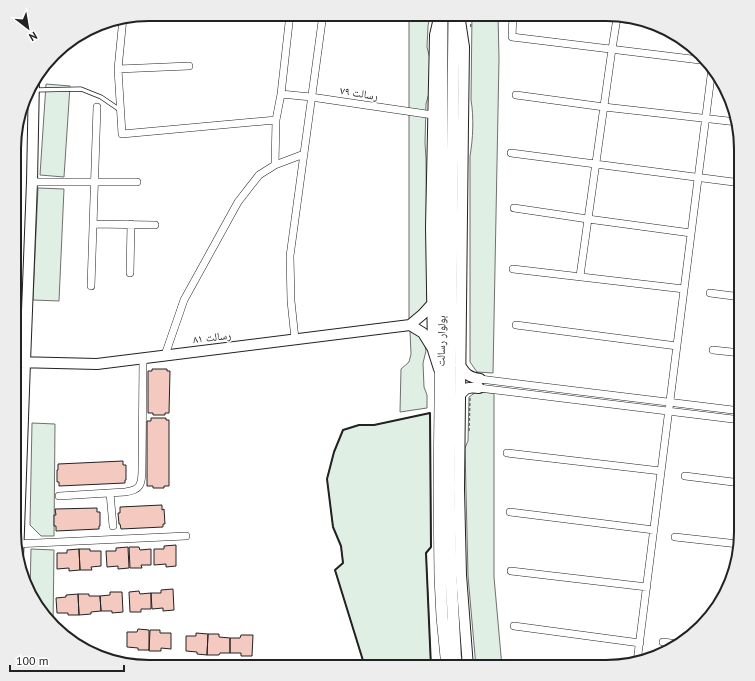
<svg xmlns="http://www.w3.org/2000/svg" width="755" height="681" font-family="'PT Sans','Noto Naskh Arabic',sans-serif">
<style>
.green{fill:#e0efe3;stroke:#6f6f6f}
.building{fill:#f3c9c0;stroke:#222}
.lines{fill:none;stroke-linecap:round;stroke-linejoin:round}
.lane-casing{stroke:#222;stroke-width:5}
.street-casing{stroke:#222;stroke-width:8}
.secondary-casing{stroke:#222;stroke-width:12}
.primary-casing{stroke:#222;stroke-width:12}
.path{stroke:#646464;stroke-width:1.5;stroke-dasharray:3 2;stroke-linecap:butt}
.lane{stroke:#fff;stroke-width:3.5}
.street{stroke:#fff;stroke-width:7}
.secondary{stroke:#fff;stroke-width:10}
.primary{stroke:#fff;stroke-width:11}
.wall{stroke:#222;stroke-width:2}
.labels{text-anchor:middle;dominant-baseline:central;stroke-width:3;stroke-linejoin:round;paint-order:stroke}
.street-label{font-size:11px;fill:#222;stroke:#fff}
.rim{fill:none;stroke:#222;stroke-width:2}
</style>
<rect width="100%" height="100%" fill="#fff"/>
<!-- green -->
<path class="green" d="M409,14h21l-2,12 -1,21 3,12 -1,34 -3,11 -1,39 1,16 1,143 -7,11 -11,6z
M472,14h26l1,45 -6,314 -16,-1 -7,-10v-206c3,-17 4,-39 1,-56z
M46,84l24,2 -6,91 -24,-2z
M23,106l-7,176 1,-159z
M38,188l26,1 -5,112 -26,-1z
M410,331l9,5 6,10 1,5 -3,12 1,24 3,8v13l-27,4 1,-43 8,-7 2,-8z
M476,392l18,1v184l8,90h-26l-8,-91 -3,-128 3,-7 1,-44z
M430,413l1,134 -5,6 5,114h-66l-30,-97 8,-8 -2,-16 -8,-19 -6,-48 7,-27 9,-22 16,-5h15z
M32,423l23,1 -1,112h-13l-11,-11z
M31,549l23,1 -1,75 -5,-4 -18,-28z"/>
<!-- building -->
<path class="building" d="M152,369h15v2h3l-1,42h-4v2h-12v-2h-5v-42h4z
M151,418h15v2h3v66h-5v2h-11v-2h-6v-65h4z
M123,461v4h3v15h-1v3l-66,3v-4h-2v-12h1v-6z
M162,505v5l2,-1 1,15h-2v3l-42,2 -1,-5h-1l-1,-11h2v-6z
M97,508v4h3v14h-1v3l-43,2v-5h-2v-11h2l-1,-6z
M176,545v21l-10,1v-3l-12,1v-16h10v-3z
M128,547l1,21 -11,1v-3l-11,1 -1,-16h10v-3z
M129,547h10l1,3 11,-1v16h-10l1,3h-12z
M79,549h11v2h11v15l-10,1 1,3h-12z
M79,549l1,21 -11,1v-3l-12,1v-16h10v-3z
M173,589l1,21 -11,1v-3l-11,1 -1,-16h10v-3z
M139,591l1,3 11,-1v16h-10v3h-11l-1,-20z
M110,592h12l1,20 -11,1v-2h-11l-1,-15 10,-1z
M78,594h11v2h11l1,15 -10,1v2l-12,1z
M78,594l1,21h-11v-2h-11l-1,-15 10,-1v-2z
M138,629l11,1v20h-11v-2l-11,-1v-15h10z
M150,630h10v3h11v16l-10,-1v3h-12z
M196,633l12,1 -1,21 -10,-1v-2l-11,-1v-15h10z
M208,634h11v3l11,1v15h-10l-1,2h-12z
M241,635h12l-1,21h-11v-3h-11v-15h10z"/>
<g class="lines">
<defs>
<path id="lane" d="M35,90l46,-1 20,8 19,13"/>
<path id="street" d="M513,14l-1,23 196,24
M583,14l57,7
M123,18l-5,51 4,65 154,-14
M118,69l71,-3
M281,94l30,3 122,18
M516,95l88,12 133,15
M511,153l230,30
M275,165l1,-45 5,-26 9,-80
M32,182h105
M514,208l74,11 103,14
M93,224l62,1
M513,269l171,20
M130,273l1,-49
M580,276l32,-227 5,-31
M91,286l6,-179
M710,293l31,4
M516,325l161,21
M295,339l-4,-38 -1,-45 33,-242
M713,350l28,3
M165,355l19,-55 54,-98 21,-27 16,-10 29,-11
M480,379l261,32
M479,388l262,32
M507,453l154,18
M685,476l56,7
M110,493l3,33
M59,496l66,-4c16,-2 17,-8 17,-23l1,-111
M510,512l144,18
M675,537l63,7
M15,544l171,-8
M511,571l136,16
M514,626l126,17
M663,642l15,2
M637,662l75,-594"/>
<path id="secondary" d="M459,14l5,33 -1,77 -4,365 2,86 7,92
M410,325l13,8 10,16
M410,325l13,-11 9,-10
M15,362l82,2 313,-39
M460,365c6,10 9,12 20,14
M439,369l-6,-19 -2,-123 4,-192 5,-21
M460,395c6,-8 9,-8 19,-7
M18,558l7,-196 7,-180 2,-103"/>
<path id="primary" d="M442,14l-1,305 -2,169 1,89 2,40 5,50
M454,14l-5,475 2,88 5,90"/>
</defs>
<!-- lane casing -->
<use href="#lane" class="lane-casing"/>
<!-- street casing -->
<use href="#street" class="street-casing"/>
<!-- secondary casing -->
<use href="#secondary" class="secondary-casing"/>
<!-- primary casing -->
<use href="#primary" class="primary-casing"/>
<!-- path -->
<path class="path" d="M470,14l1,15
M469,431l1,-34"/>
<!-- lane -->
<use href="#lane" class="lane"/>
<!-- street -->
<use href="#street" class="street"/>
<!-- secondary -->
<use href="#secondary" class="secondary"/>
<!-- primary -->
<use href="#primary" class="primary"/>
<!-- wall -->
<path class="wall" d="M365,667l-30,-97 8,-7 -2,-17 -8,-19 -6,-48 7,-27 9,-22 16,-5h15l56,-12 1,134 -5,6 5,114"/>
</g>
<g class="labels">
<!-- street labels -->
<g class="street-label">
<text transform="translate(359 93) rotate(9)">رسالت ۷۹</text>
<text transform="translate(212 337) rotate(-7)">رسالت ۸۱</text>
<text transform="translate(441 341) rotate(-89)">بولوار رسالت</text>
</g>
</g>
<!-- crop -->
<path d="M0 0H755V681H0ZM149 21H606A128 128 0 0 1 734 149V532A128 128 0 0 1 606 660H149A128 128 0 0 1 21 532V149A128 128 0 0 1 149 21Z" fill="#ededed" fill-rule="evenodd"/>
<path class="rim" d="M149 21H606A128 128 0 0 1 734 149V532A128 128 0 0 1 606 660H149A128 128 0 0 1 21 532V149A128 128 0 0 1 149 21Z"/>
<!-- north arrow -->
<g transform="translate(28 28) rotate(149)" stroke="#ffffff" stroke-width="3" paint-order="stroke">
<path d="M0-3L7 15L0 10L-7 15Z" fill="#222222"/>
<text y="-6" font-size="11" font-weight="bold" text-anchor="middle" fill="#222222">N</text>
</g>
<!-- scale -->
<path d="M10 665v6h114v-6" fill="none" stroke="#222222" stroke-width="2"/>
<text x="16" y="665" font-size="12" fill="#222222" stroke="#ffffff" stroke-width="3" paint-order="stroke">100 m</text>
</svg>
